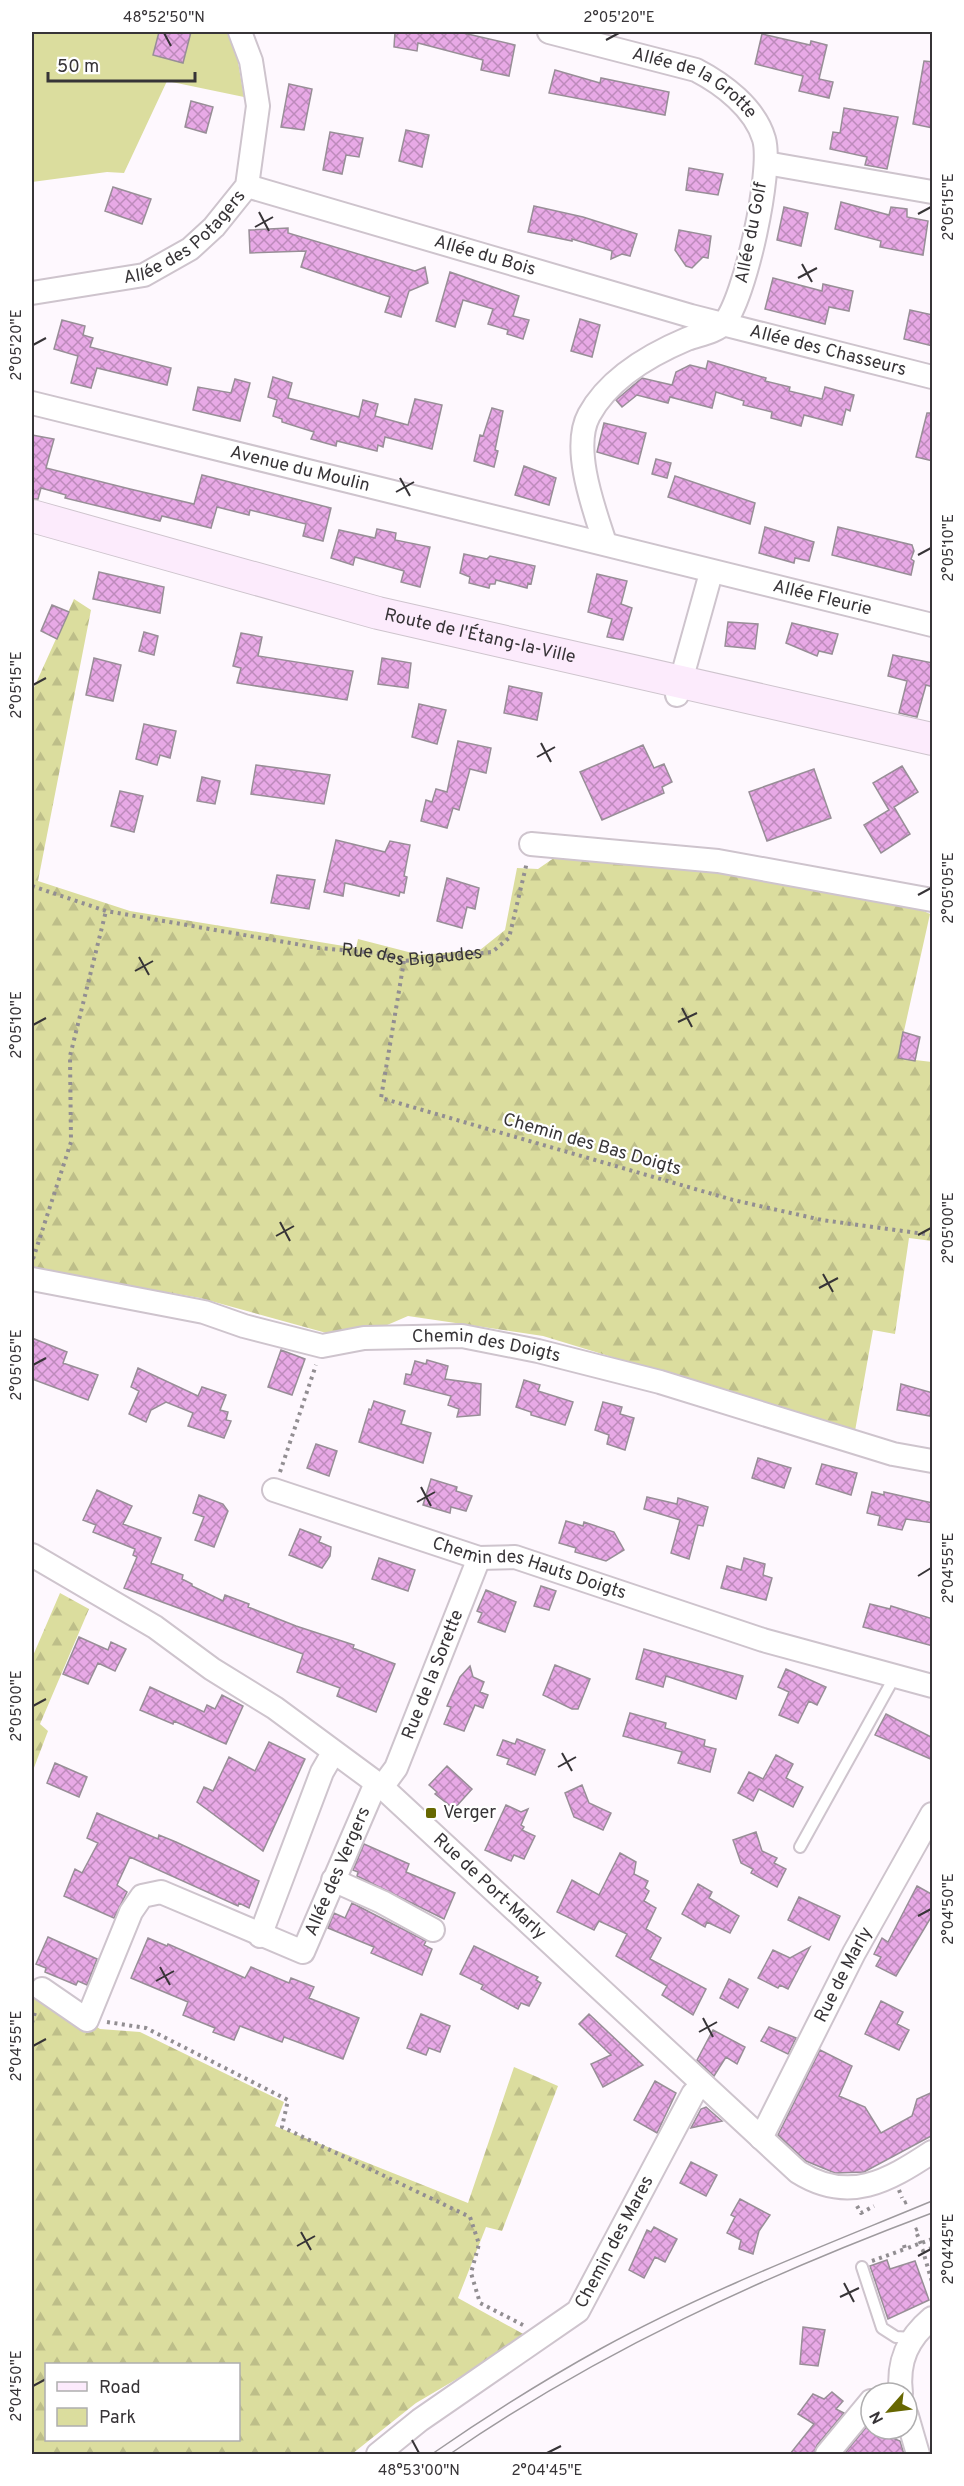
<svg xmlns="http://www.w3.org/2000/svg" width="964" height="2486" font-family="Overpass,sans-serif">
<style>
.green{fill:#dbdd9e}
.forest{fill:url(#forest-firs);fill-rule:evenodd}
.building{fill:url(#building-cross-hatch);stroke:#988e97;stroke-width:1.5}
.lines{fill:none;stroke-linecap:round;stroke-linejoin:round}
.lane-casing{stroke:#cec4cd;stroke-width:14}
.street-casing{stroke:#cec4cd;stroke-width:26}
.secondary-casing{stroke:#cec4cd;stroke-width:34}
.path{stroke:#928e92;stroke-width:4;stroke-dasharray:3 4.5;stroke-linecap:butt}
.lane{stroke:#fff;stroke-width:10}
.street{stroke:#fff;stroke-width:22}
.secondary{stroke:#fcebfc;stroke-width:32}
.tram{stroke:#9e9a9e;stroke-width:1.5}
.path-bridge{stroke:#928e92;stroke-width:4;stroke-dasharray:3 4.5;stroke-linecap:butt}
.ticks{fill:none;stroke:#373437;stroke-width:2}
.poi-dot{fill:#676701;stroke:#fff;stroke-width:2}
.labels{text-anchor:middle;dominant-baseline:central;stroke-width:4.5;stroke-linejoin:round;paint-order:stroke}
.street-label{font-size:18px;fill:#373437;stroke:#fff}
.poi-label{font-size:18px;fill:#373437;stroke:#fff;text-anchor:start}
.neatline{fill:none;stroke:#373437;stroke-width:2}
.ticks-label{font-size:15px;text-anchor:middle;fill:#373437}
</style>
<defs>
<pattern id="forest-firs" width="22" height="20" patternUnits="userSpaceOnUse" patternTransform="scale(1.5)"><rect width="22" height="20" fill="#dbdd9e"/><path d="M5 1l3.5 6h-7zM16 11l3.5 6h-7z" fill="#bdbe89"/></pattern>
<pattern id="building-cross-hatch" width="8" height="8" patternUnits="userSpaceOnUse" patternTransform="scale(1.5)"><rect width="8" height="8" fill="#e8a9e6"/><path d="M0 0l8 8M0 8l8-8" fill="none" stroke="#bd8abb"/></pattern>
</defs>
<rect width="100%" height="100%" fill="#fef8fe"/>
<!-- green -->
<path class="green" d="M32,32h196l9,24 7,41 -77,-16 -43,92 -17,-1 -75,10z"/>
<!-- forest -->
<path class="forest" d="M74,599l17,11 -53,271 92,30 226,37 2,-9 62,16 60,-5 25,-20 12,-62 21,1 26,-18 159,14 190,41 17,8 -32,144 34,4v179l-23,-3 -14,96 -22,-4 -18,101 -312,-95 -135,-20 -37,16 -41,2 -130,-36 -168,-29v-577z
M60,1593l29,16 -49,115 8,7 -16,42v-115z
M32,1982l68,47 40,3 144,70 -9,24 193,77 46,-136 44,19 -56,145 -16,-4 -28,71 67,37 -5,7 -104,61 -64,51h-320zM46,2364h192v76h-192z"/>
<!-- building -->
<path class="building" d="M159,32h32l-8,31 -30,-8z
M395,32h64l56,13 -6,31 -28,-6 2,-10 -65,-17 -1,8 -23,-4z
M762,34l48,11 1,-4 16,4 -8,34 14,3 -4,16 -30,-7 4,-15 -48,-12z
M924,61l9,1v66l-20,-4z
M555,70l45,13 1,-5 68,14 -4,23 -116,-22z
M289,84l23,5 -8,41 -23,-3z
M191,101l22,6 -7,26 -21,-6z
M844,108l54,9 -11,52 -22,-4 2,-8 -37,-8 3,-17 7,1z
M406,130l23,5 -7,32 -23,-6z
M330,132l33,6 -4,19 -13,-2 -4,19 -19,-4z
M689,168l34,6 -5,21 -32,-5z
M113,187l38,12 -9,25 -37,-13z
M841,202l48,13 2,-8 16,2v8l21,4 -5,34 -43,-8 1,-6 -46,-12z
M534,206l49,11 54,17 -7,22 -8,-2 -11,5 1,-8 -40,-12v2l-44,-9z
M784,207l24,6 -7,33 -24,-6z
M288,228v5l127,38 10,-4 3,16 -19,8 -8,26 -16,-5 5,-15 -89,-30 5,-16 -56,2 -1,-23z
M679,230l32,6 -3,22 -5,-1 -11,11 -6,-2 -11,-16z
M450,272l69,24 -6,20 16,4 -6,19 -16,-5 1,-4 -20,-6 5,-15 -30,-9 -8,27 -19,-6z
M773,278l49,13 1,-7 30,7 -4,20 -20,-4 -4,17 -60,-15z
M910,310l23,5v31l-29,-7z
M580,319l20,6 -8,32 -21,-6z
M62,320l23,6 -2,9 10,3 -3,9 81,21 -4,17 -70,-17 -6,20 -20,-5 7,-27 -24,-7z
M708,361l58,17 -1,3 25,6 -1,4 33,8 3,-12 29,8 -4,16 -4,-2 -4,16 -38,-10 -3,11 -30,-8 1,-6 -29,-7 1,-4 -28,-9 -4,16 -42,-11 -2,6 -31,-8 -15,12 -6,-7 26,-22 30,7 4,-13 14,-7 16,4z
M273,377l19,6 -4,15 71,19 4,-17 15,4 -3,12 33,9 7,-26 27,6 -10,44 -47,-12 -2,10 -5,-2 -1,6 -40,-10 -1,5 -25,-7 3,-7 -32,-10v-3l-9,-3 4,-16 -9,-3z
M235,379l15,4 -10,38 -47,-11 5,-23 33,6z
M492,408l11,3 -8,39 3,1 -4,16 -20,-6 6,-26 3,1z
M927,413h6v48l-17,-4z
M604,423l42,10 -8,31 -41,-12z
M32,435l22,4 -8,29 84,21 64,15 8,-29 129,33 -8,33 -20,-5 3,-12 -56,-14 -1,5 -32,-8 -6,21 -49,-12 -2,5 -95,-23 1,-3 -25,-7 -3,11h-6z
M656,459l15,4 -4,15 -15,-4z
M524,466l32,12 -7,27 -34,-10z
M675,476l80,27 -5,21 -82,-27z
M765,527l49,15 -5,19 -14,-3 -1,5 -35,-10z
M838,527l74,18 2,6 -3,8 3,2 -3,14 -79,-20z
M377,529l19,4 -1,7 35,7 -10,40 -19,-5 3,-11 -49,-14 -2,8 -22,-7 8,-28 36,8z
M464,554l23,5 3,-3 45,10 -4,18 -3,-1 -1,5 -31,-8 -1,4h-5l-1,4 -20,-5 1,-6 -10,-4z
M99,572l65,15 -4,26 -67,-14z
M597,574l30,7 -6,23 11,4 -9,32 -16,-3 5,-18 -24,-7z
M52,605l17,7 -12,27 -16,-8z
M728,622l30,2 -3,25 -30,-3z
M792,623l46,11 -6,20 -13,-3 -2,5 -31,-13z
M144,632l14,4 -4,19 -15,-4z
M241,633l21,4 -4,19 95,15 -6,29 -110,-17 4,-15 -8,-2z
M893,655l40,8v24l-7,-2 -9,32 -18,-4 8,-32 -19,-5z
M94,658l27,7 -8,36 -27,-6z
M382,658l29,5 -3,25 -30,-4z
M509,686l33,7 -5,27 -33,-7z
M419,704l27,6 -9,34 -25,-7z
M144,724l32,7 -6,27 -10,-3 -3,10 -21,-6z
M458,741l33,7 -5,25 -16,-4 -11,41 -6,-2 -6,20 -26,-7 5,-21 6,2 4,-13 11,3z
M643,745l11,23 10,-4 8,18 -10,5 2,6 -62,27 -22,-48z
M256,765l74,10 -6,29 -73,-10z
M902,766l16,26 -24,15 16,27 -29,19 -17,-28 25,-15 -16,-27z
M814,769l17,49 -64,23 -18,-49z
M202,777l18,4 -5,23 -18,-3z
M120,791l23,5 -9,36 -23,-6z
M336,840l49,12 5,-11 20,4 -6,31 3,1 -3,16 -4,-1 -1,4 -54,-13 -2,13 -19,-4z
M277,875l38,5 -6,29 -38,-6z
M447,878l32,10 -4,21 -8,-2 -5,21 -25,-7z
M903,1032l17,5 -5,24 -17,-3z
M32,1338l35,14 -4,11 35,12 -10,25 -56,-21z
M281,1350l24,9 -13,36 -24,-8z
M427,1360l21,6 -3,13 36,5 -1,31 -23,2 2,-8 -11,-4 3,-9 -47,-12 2,-10 5,1 4,-14 11,3z
M138,1368l60,28 4,-9 24,8 -6,15 8,2 -2,8 5,1 -7,17 -36,-12 5,-13 -27,-11 -15,8 -5,12 -17,-8 10,-23 -8,-4z
M524,1380l16,5 -2,6 35,11 -8,23 -34,-10v-3l-15,-5z
M901,1384l32,9 -3,23 -33,-6z
M374,1401l31,10 -4,13 30,9 -8,30 -64,-21 10,-33 2,1z
M603,1402l19,5 -2,7 14,4 -9,32 -18,-6 2,-9 -14,-5z
M316,1444l21,7 -8,25 -22,-8z
M758,1458l33,10 -7,20 -32,-10z
M822,1464l35,9 -6,22 -35,-11z
M431,1479l26,8 -1,4 16,5 -6,15 -15,-4 -1,6 -27,-8z
M97,1490l35,16 -9,18 38,14 -10,25 32,12 -1,4 10,5v2l31,15 2,-6 24,9 -1,3 48,19 58,19 -1,3 42,16 -19,48 -39,-16 3,-8 -43,-16 6,-18 -179,-66 13,-31 -4,-2 2,-6 -42,-17 3,-7 -13,-5z
M872,1492l12,3v-3l49,11v20l-27,-4 -4,11 -24,-5 2,-9 -13,-3z
M199,1495l24,9 5,7 -14,36 -19,-7 9,-23 -11,-4z
M647,1497l30,7 1,-6 30,9 -5,19 -5,-1 -9,34 -18,-6 9,-33 -36,-11z
M566,1521l17,5 1,-4 30,10 10,18 -18,11 -31,-9 1,-4 -17,-5z
M300,1529l21,8 -2,5 12,5 -1,9 -8,12 -33,-13z
M379,1558l36,12 -7,21 -36,-12z
M744,1558l21,6 -2,11 9,3 -6,22 -45,-12 6,-22 14,4z
M541,1586l15,5 -7,19 -15,-4z
M486,1590l30,12 -11,30 -27,-10 4,-9 -5,-2z
M870,1604l20,5 1,-3 42,13v27l-70,-19z
M79,1637l29,13 3,-8 15,7 -11,22 -17,-8 -10,21 -25,-10z
M644,1649l99,27 -7,23 -70,-23 -3,11 -27,-8z
M555,1665l35,14 -12,30h-6l-29,-14z
M470,1666l3,11 11,5 -4,10 8,3 -5,13 -8,-3 -11,26 -20,-7 7,-17 -4,-1 13,-29z
M786,1669l40,18 -9,18 -8,-4 -11,22 -19,-8 10,-23 -11,-5z
M150,1687l54,25 3,-7 8,4 7,-14 21,11 -17,38 -52,-23 -1,3 -33,-14z
M630,1713l36,10 -1,5 40,12 -1,6 12,3 -6,23 -32,-9 4,-11 -59,-16z
M886,1714l47,24v22l-58,-25z
M517,1739l28,11 -10,25 -28,-11 2,-5 -12,-4 6,-15 12,4z
M269,1742l36,17 -42,92 -66,-49 7,-15 9,4 16,-34 26,14z
M776,1755l17,9 -7,14 17,9 -10,20 -34,-18 -6,12 -15,-8 11,-21 14,7z
M55,1763l32,14 -8,20 -32,-14z
M447,1766l25,23 -18,20 -19,-15 2,-2 -8,-7z
M582,1785l7,18 22,10 -8,17 -29,-13 -9,-24z
M506,1805l15,7 7,-3 -7,16 3,2 -2,3 13,6 -11,23 -10,-4 -3,6 -26,-11z
M97,1813l61,26 1,-4 17,7 83,39 -10,27 -10,-5 -1,3 -108,-49 -13,28 10,7 -13,26 -50,-22 11,-27 7,4 16,-30 -11,-5z
M756,1832l6,19 15,7 -3,5 12,6 -9,18 -26,-14 2,-4 -12,-6 -8,-23z
M364,1844l45,20 -3,8 49,21 -11,26 -87,-43 1,-4 -5,-2z
M620,1853l16,9 -2,12 14,7 -3,7 4,3 -5,10 12,7 -10,21 15,9 -11,21 56,30 -13,26 -31,-20 5,-9 -51,-30 11,-22 -28,-13 -5,9 -37,-18 15,-32 27,15z
M698,1884l14,8 -3,6 30,18 -9,17 -23,-11 -2,5 -23,-13z
M917,1886l16,9v19l-37,62 -20,-10 5,-9 -7,-3 8,-16 6,4z
M799,1897l41,19 -11,24 -41,-20z
M352,1903l74,38 -2,4 8,4 -10,26 -51,-22 3,-6 -46,-19 6,-15 11,5z
M48,1937l49,22 -10,26 -9,-4 -2,4 -31,-13 1,-4 -10,-4z
M148,1938l19,8 1,-2 77,34 6,-11 38,16 2,-5 23,9 -5,11 50,20 -16,41 -59,-22 -2,5 -42,-16 -6,14 -21,-8 2,-4 -32,-13 5,-13 -57,-24z
M474,1946l64,31 -2,3 5,3 -12,23 -8,-3 -3,6 -37,-20 2,-4 -23,-11z
M810,1947l-22,42 -8,-4 -2,3 -20,-10 15,-28 17,8z
M729,1979l19,10 -10,19 -18,-10z
M881,2001l22,11 -6,12 12,6 -10,20 -34,-16z
M421,2014l29,12 -10,26 -11,-4 -3,7 -19,-7z
M589,2014l54,51 -40,22 -12,-23 20,-9 -32,-31z
M769,2027l27,11 -8,16 -27,-13z
M713,2030l32,17 -8,17 -11,-7 -12,19 -17,-16z
M820,2050l32,16 -13,30 26,11 16,26 31,-17 5,-17 16,-7v43l-69,37 -29,1 -29,-12 -28,-26z
M655,2081l21,12 -19,40 -23,-13z
M706,2107l16,14 -31,7 10,-19z
M691,2162l26,13 -11,21 -26,-13z
M740,2199l30,16 -11,16 -6,23 -14,-5 2,-9 -14,-7 8,-16 -4,-2z
M654,2227l23,12 -12,23 -10,-5 -11,21 -15,-8 18,-40 4,2z
M887,2260l3,9 25,-8 14,39 -41,19 -18,-53z
M803,2327l22,3 -7,36 -18,-2z
M832,2392l11,9 -7,8 8,4 -27,32 -3,9h-24l24,-30 -16,-10 15,-20 11,5z
M868,2425l3,4 29,12 4,13h-60z"/>
<g class="lines">
<defs>
<path id="lane" d="M800,1847l95,-171
M862,2267l20,61 14,9 16,1"/>
<g id="street">
<path id="s2" d="M549,32l147,38c27,14 59,38 68,69 9,31 -19,160 -40,184 -7,9 -27,12 -37,16 -38,16 -78,39 -98,76 -18,33 5,94 16,128"/>
<path d="M766,163l166,29"/>
<path id="s3" d="M247,186l444,130 241,61"/>
<path id="s4" d="M32,293l112,-18 46,-26 24,-22 33,-41 11,-80 -7,-45 -11,-29"/>
<path id="s5" d="M32,403l900,222"/>
<path d="M677,695l34,-122"/>
<path d="M531,844l187,17 214,39"/>
<path id="s6" d="M32,1279l172,33 40,14 78,20 42,-8 98,-2 76,15 122,31 233,72 39,7"/>
<path id="s7" d="M274,1490l205,68 36,-1 248,83 169,46"/>
<path id="s8" d="M32,1555l123,72 57,42 63,39 107,79 416,385c51,32 90,9 134,-20"/>
<path id="s9" d="M382,1787l14,-19 83,-210"/>
<path d="M333,1880l49,22 51,28"/>
<path d="M260,1936l62,-164 11,-19"/>
<path id="s10" d="M42,1989l45,31 44,-108 11,-16 19,-4 142,60 73,-169"/>
<path id="s11" d="M761,2138l93,-185 78,-139"/>
<path d="M901,2393c-4,-32 7,-55 31,-75"/>
<path d="M907,2416l11,38"/>
<path id="s12" d="M378,2454l42,-34 158,-109 115,-217 9,-10"/>
<path d="M827,2454l44,-53"/>
</g>
<g id="secondary">
<path id="s13" d="M32,516l346,97 554,126"/>
</g>
</defs>
<!-- lane casing -->
<use href="#lane" class="lane-casing"/>
<!-- street casing -->
<use href="#street" class="street-casing"/>
<!-- secondary casing -->
<use href="#secondary" class="secondary-casing"/>
<!-- path -->
<g class="path">
<path id="s1" d="M32,886l74,25 213,37 57,5 28,8 88,-9 17,-14 18,-76"/>
<path d="M404,961l-23,137 352,102 89,20 110,15"/>
<path d="M33,1259l38,-117 -1,-86 36,-145"/>
<path d="M280,1472l36,-107"/>
<path d="M107,2022l39,6 142,72 -6,27 188,90 9,27 -8,29 9,30 43,22"/>
<path d="M32,2023l4,-14"/>
<path d="M904,2203l5,-2"/>
<path d="M857,2206l4,7 13,-7"/>
<path d="M915,2230l5,-2"/>
<path d="M904,2245l1,4 27,-10"/>
<path d="M932,2248l-9,3 9,31"/>
<path d="M872,2261l33,-12"/>
</g>
<!-- lane -->
<use href="#lane" class="lane"/>
<!-- street -->
<use href="#street" class="street"/>
<!-- secondary -->
<use href="#secondary" class="secondary"/>
<!-- tram -->
<path class="tram" d="M432,2454c55,-38 112,-74 170,-106 106,-58 219,-101 330,-147
M450,2454c148,-102 314,-178 482,-241"/>
<!-- path-bridge -->
<path class="path-bridge" d="M899,2190l3,8
M917,2234l5,13"/>
</g>
<!-- ticks -->
<path class="ticks" d="M164,33l7,13M606,40l13,-7M259,212l10,19M918,214l13,-7M255,227l18,-10M802,264l10,18M798,278l19,-10M33,345l13,-7M400,478l10,18M396,492l18,-10M918,555l13,-7M33,685l13,-7M541,743l10,19M537,757l18,-10M918,895l13,-7M139,957l10,18M135,971l18,-10M682,1008l10,19M678,1022l19,-9M33,1025l13,-7M280,1222l10,19M918,1235l13,-7M276,1236l18,-10M823,1274l10,18M819,1288l19,-10M33,1365l13,-7M421,1487l10,19M417,1502l18,-10M918,1576l13,-8M33,1706l13,-7M562,1753l10,18M558,1767l18,-10M918,1916l13,-7M160,1967l10,18M156,1981l18,-10M703,2018l10,19M699,2032l18,-10M33,2046l13,-7M301,2232l10,18M297,2246l18,-10M918,2256l13,-7M844,2283l10,19M840,2297l19,-9M33,2386l13,-7M412,2440l7,13M547,2453l14,-7"/>
<!-- markers -->
<rect class="poi-dot" x="425" y="1807" width="12" height="12" rx="3"/>
<g class="labels">
<!-- street labels -->
<g class="street-label">
<text stroke="none"><textPath href="#s2" startOffset="156">Allée de la Grotte</textPath></text>
<text stroke="none"><textPath href="#s4" startOffset="168">Allée des Potagers</textPath></text>
<text transform="translate(752 233) rotate(-79)">Allée du Golf</text>
<text stroke="none"><textPath href="#s3" startOffset="248">Allée du Bois</textPath></text>
<text stroke="none"><textPath href="#s3" startOffset="604">Allée des Chasseurs</textPath></text>
<text stroke="none"><textPath href="#s5" startOffset="276">Avenue du Moulin</textPath></text>
<text stroke="none"><textPath href="#s5" startOffset="814">Allée Fleurie</textPath></text>
<text stroke="none"><textPath href="#s13" startOffset="464">Route de l'Étang-la-Ville</textPath></text>
<text stroke="none"><textPath href="#s1" startOffset="388">Rue des Bigaudes</textPath></text>
<text transform="translate(592 1145) rotate(16)">Chemin des Bas Doigts</text>
<text stroke="none"><textPath href="#s6" startOffset="464">Chemin des Doigts</textPath></text>
<text stroke="none"><textPath href="#s7" startOffset="268">Chemin des Hauts Doigts</textPath></text>
<text stroke="none"><textPath href="#s9" startOffset="124">Rue de la Sorette</textPath></text>
<text stroke="none"><textPath href="#s10" startOffset="452">Allée des Vergers</textPath></text>
<text stroke="none"><textPath href="#s8" startOffset="567">Rue de Port-Marly</textPath></text>
<text stroke="none"><textPath href="#s11" startOffset="183">Rue de Marly</textPath></text>
<text stroke="none"><textPath href="#s12" startOffset="324">Chemin des Mares</textPath></text>
</g>
<!-- poi labels -->
<g class="poi-label">
<text x="443" y="1813">Verger</text>
</g>
</g>
<!-- border -->
<rect width="964" height="2486" fill="none" stroke="#ffffff" stroke-width="66"/>
<!-- legend -->
<rect x="45" y="2363" width="195" height="78" fill="#ffffff" stroke="#afaeaf" stroke-width="1.5"/>
<rect x="57" y="2382" width="30" height="9" fill="#fcebfc" stroke="#afaeaf" stroke-width="1.5"/>
<text x="99" y="2393" font-size="18" fill="#373437">Road</text>
<rect x="57" y="2408" width="30" height="18" fill="#dbdd9e" stroke="#afaeaf" stroke-width="1.5"/>
<text x="99" y="2423" font-size="18" fill="#373437">Park</text>
<!-- north arrow -->
<g transform="translate(889 2411) rotate(242)"><circle r="28" fill="#ffffff" stroke="#afaeaf" stroke-width="1.5"/>
<path d="M0-4.5L10 22L0 15L-10 22Z" fill="#676701"/>
<text y="-9" font-size="16" font-weight="bold" text-anchor="middle" fill="#373437">N</text>
</g>
<!-- scale -->
<path d="M48 72v9h147v-9" fill="none" stroke="#373437" stroke-width="3"/>
<text x="57" y="72" font-size="18" fill="#373437" stroke="#ffffff" stroke-width="4.5" paint-order="stroke">50 m</text>
<rect x="33" y="33" width="898" height="2420" class="neatline"/>
<g class="ticks-label">
<text x="164" y="22">48°52'50"N</text>
<text x="619" y="22">2°05'20"E</text>
<text transform="translate(948 207) rotate(-90)" y="5">2°05'15"E</text>
<text transform="translate(16 345) rotate(-90)" y="5">2°05'20"E</text>
<text transform="translate(948 548) rotate(-90)" y="5">2°05'10"E</text>
<text transform="translate(16 685) rotate(-90)" y="5">2°05'15"E</text>
<text transform="translate(948 888) rotate(-90)" y="5">2°05'05"E</text>
<text transform="translate(16 1025) rotate(-90)" y="5">2°05'10"E</text>
<text transform="translate(948 1228) rotate(-90)" y="5">2°05'00"E</text>
<text transform="translate(16 1365) rotate(-90)" y="5">2°05'05"E</text>
<text transform="translate(948 1568) rotate(-90)" y="5">2°04'55"E</text>
<text transform="translate(16 1706) rotate(-90)" y="5">2°05'00"E</text>
<text transform="translate(948 1909) rotate(-90)" y="5">2°04'50"E</text>
<text transform="translate(16 2046) rotate(-90)" y="5">2°04'55"E</text>
<text transform="translate(948 2249) rotate(-90)" y="5">2°04'45"E</text>
<text transform="translate(16 2386) rotate(-90)" y="5">2°04'50"E</text>
<text x="419" y="2475">48°53'00"N</text>
<text x="547" y="2475">2°04'45"E</text>
</g>
</svg>
